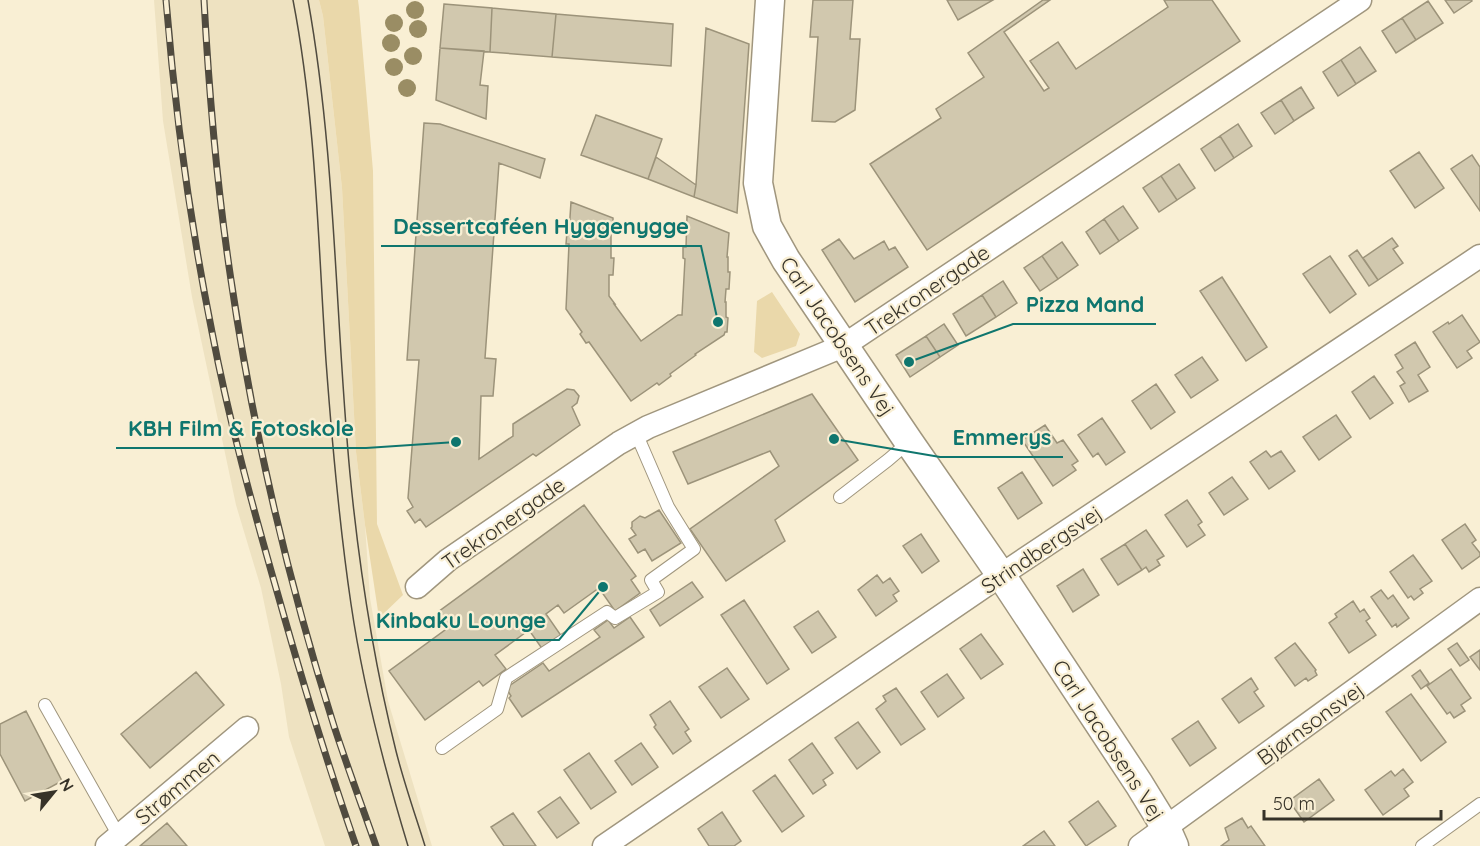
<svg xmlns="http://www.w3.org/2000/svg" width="1480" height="846" font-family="Quicksand,sans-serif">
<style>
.built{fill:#eee2c1}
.green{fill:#ead8aa}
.building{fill:#d1c8ae;stroke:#9c937a;stroke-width:1.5}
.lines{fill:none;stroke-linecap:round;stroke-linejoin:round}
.service-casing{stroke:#a0967e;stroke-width:14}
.minor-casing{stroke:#a0967e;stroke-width:25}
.tertiary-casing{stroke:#a0967e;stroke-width:31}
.service{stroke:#fff;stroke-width:12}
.minor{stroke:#fff;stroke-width:22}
.tertiary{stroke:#fff;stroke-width:28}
.tram{stroke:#504b3f;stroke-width:1.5}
.rail-casing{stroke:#504b3f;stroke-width:7}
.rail{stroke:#f9efd4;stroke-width:4.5;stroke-dasharray:14;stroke-linecap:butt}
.tree{fill:#9a8d64}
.labels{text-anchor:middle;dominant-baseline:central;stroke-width:4.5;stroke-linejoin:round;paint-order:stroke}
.street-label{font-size:21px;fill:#363228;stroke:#f9efd4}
.leader{fill:none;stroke:#0f766e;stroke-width:2}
.callout-dot{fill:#0f766e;stroke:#f9efd4;stroke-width:2}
.callout-label{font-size:22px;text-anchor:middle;font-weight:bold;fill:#0f766e;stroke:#f9efd4;stroke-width:4.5;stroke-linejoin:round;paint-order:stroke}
</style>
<rect width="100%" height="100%" fill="#f9efd4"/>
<!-- built -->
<path class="built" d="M154,0h165l4,16 19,172 14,264 9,73 5,73 18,103 44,145h-107l-36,-109 -8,-53 -20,-96 -25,-83 -44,-208 -29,-176z"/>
<!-- green -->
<path class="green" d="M319,0h39l1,8 14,163 4,353 26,71 -24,23 -14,-93 -9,-73 -14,-264 -19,-172z
M772,292l28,42 -4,12 -34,12 -8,-6 3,-51z"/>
<!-- building -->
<path class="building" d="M813,0h40l-3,39h10l-5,71 -20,12 -23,-1 6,-84h-8z
M947,0h46l-35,20z
M1043,0h7l-46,32 40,59 5,-3 -19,-27 28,-19 18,27 92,-62 -4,-7h48l28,41 -313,209 -57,-86 71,-46 -5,-9 48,-32 -16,-24z
M1445,0h26l1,1 -18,12z
M1428,1l15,22 -27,17 -14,-22z
M444,4l48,4 -2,44 -50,-4z
M492,8l64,6 -4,43 -62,-5z
M556,14l117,10 -2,42 -119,-9z
M1402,18l14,22 -20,13 -14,-22z
M706,28l43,16 -12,169 -43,-16 2,-12z
M1360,47l16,24 -20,13 -15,-24z
M440,48l44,3 -4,34 8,1 -2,33 -50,-19z
M1341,60l15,24 -18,12 -15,-24z
M1301,87l13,21 -20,13 -13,-21z
M1281,100l13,21 -19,13 -14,-21z
M596,115l66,24 -14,40 -67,-24z
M424,123l16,1 105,35 -5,19 -41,-15 -14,195 11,1 -3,37h-12l-2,63 34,-23v-12l54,-35 7,1 5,6 -2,7 -5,4 8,18 -44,31 -3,-2 -107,73 -6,-8 -5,4 -8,-12 6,-4 -5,-9 11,-138h-12z
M1238,124l14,22 -18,12 -14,-22z
M1220,136l14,22 -19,13 -14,-22z
M1419,152l25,36 -29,20 -25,-37z
M1472,155l8,12v44l-29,-42z
M656,157l40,28 -2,12 -46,-18z
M1179,164l16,24 -18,12 -16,-24z
M1161,176l16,24 -18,12 -16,-24z
M571,202l42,16v11h-2v29h3l-1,17h-4v21l6,8h-1l27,37 37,-26h4l3,-56 -2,-1v-11h3l1,-31 42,17 -2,24h1v15h2l-1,17h-3l-1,13h1v15l2,1 -1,14h-2l-1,3 -29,19 1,1 -26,19 1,2 -12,9 -2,-2 -26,18 -42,-59 -3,1 -6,-9 2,-2 -16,-23 3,-65h-3l1,-12h2z
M1123,206l15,22 -19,13 -15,-22z
M1104,219l15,22 -19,13 -14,-22z
M1392,238l6,8 -5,3 10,14 -25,17 -15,-22z
M839,239l15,20 30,-18 5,9 6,-3 13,20 -53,35 -33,-52z
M1062,242l16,23 -20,14 -16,-23z
M1357,250l21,30 -9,6 -20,-30z
M1042,256l16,23 -18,12 -16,-23z
M1330,256l26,38 -26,19 -27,-39z
M1222,277l45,70 -21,14 -46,-70z
M1003,281l14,22 -21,14 -14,-22z
M982,295l14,22 -30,19 -13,-22z
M1462,315l18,27 -13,9 5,7 -15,10 -24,-36 15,-10 1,2z
M944,324l14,21 -18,12 -14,-21z
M926,336l14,21 -30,20 -14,-22z
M1415,342l15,25 -12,8 10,16 -19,11 -9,-16 5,-3 -8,-11 6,-4 -8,-13z
M1202,357l16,23 -27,18 -16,-23z
M1374,376l19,27 -23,16 -18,-27z
M1156,384l19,28 -24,17 -19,-28z
M812,394l46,66 -83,60 10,21 -59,40 -36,-52 89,-63 -9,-15 -82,33 -15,-32z
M1336,415l15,22 -32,23 -16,-23z
M1102,418l23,34 -19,13 -8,-12 -5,4 -15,-22z
M1045,425l12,18 6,-3 15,21 -6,4 4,5 -23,16 -31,-46z
M1266,451l5,6 10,-6 14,20 -26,18 -19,-27z
M1022,472l20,31 -24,16 -20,-31z
M1232,477l16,22 -24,16 -15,-22z
M1187,500l15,22 -4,3 7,10 -18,12 -22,-32z
M584,505l52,71 -5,4 9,13 -25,18 -16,-23 -35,25 -6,-8 -12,9 16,23 -19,13 -14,-20 -34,25 11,14 -23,17 -4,-5 -54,39 -36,-49 60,-44 -11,-15z
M659,510l22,33 -29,18 -7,-12 -7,4 -9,-14 7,-4 -5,-7 1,-1v-5l8,-6 5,2z
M1465,524l11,16 -4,3 8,10v3l-18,13 -20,-29z
M1146,530l18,26 -7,4 3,5 -11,7 -3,-5 -4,3 -17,-26z
M921,534l18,27 -17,12 -19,-27z
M1125,544l17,26 -24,15 -17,-26z
M1413,555l19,26 -12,8 3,4 -9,7 -3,-4 -3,2 -18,-26z
M1083,569l16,26 -26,17 -16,-26z
M877,575l6,8 7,-5 9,13 -6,4 4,6 -21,15 -18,-26z
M692,582l11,15 -43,29 -10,-16z
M1381,590l7,9 5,-4 16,23 -12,9 -1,-3 -4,3 -21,-30z
M744,600l45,69 -22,15 -46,-69z
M1353,601l7,11 4,-3 6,9 -4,3 10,14 -27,18 -20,-30 8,-6 -2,-3z
M818,611l18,26 -24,16 -18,-26z
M630,617l14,20 -122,80 -13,-19 2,-2 -5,-8 37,-25 6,8 51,-34 -6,-7 14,-10 6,8z
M981,634l22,30 -22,15 -21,-30z
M1295,643l21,27 -1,1 2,4 -9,6 -2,-3 -11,8 -20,-28z
M1457,643l12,17 -9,6 -12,-17z
M1480,650v20l-10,-13z
M727,668l22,31 -28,19 -22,-31z
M1451,669l20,29 -10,7 4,6 -11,7 -4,-6 -3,2 -20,-28z
M1420,670l9,13 -8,6 -9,-13z
M196,672l28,33 -74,63 -29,-34z
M947,674l17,24 -26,19 -17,-25z
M1251,678l7,11 -4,3 10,14 -25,17 -17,-24z
M896,688l29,41 -24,16 -25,-36 10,-8 -3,-5z
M1411,694l35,48 -25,19 -35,-49z
M670,701l19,28 -4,3 6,9 -18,13 -19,-27 2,-2 -6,-10z
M26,711l36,70 -37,20 -25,-47v-30z
M1198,721l18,27 -26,18 -18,-27z
M858,722l22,30 -23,17 -22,-31z
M641,743l17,24 -26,18 -17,-24z
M812,743l21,30 -10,7 3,5 -13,9 -24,-34z
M589,753l27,39 -25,17 -27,-39z
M1403,769l10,13 -9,7 5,7 -26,19 -18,-25 26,-19 4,5z
M775,775l29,41 -22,16 -29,-41z
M1319,779l15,21 -30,22 -15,-21z
M560,797l19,26 -22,15 -19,-26z
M1098,801l18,25 -30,20 -17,-24z
M722,812l19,29 -7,5h-25l-11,-17z
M513,813l23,33h-32l-13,-19z
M1242,818l6,10 3,-2 14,20h-44l8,-6 -4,-12z
M167,823l20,23h-47z
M1044,831l11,15h-32z"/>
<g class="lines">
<defs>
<path id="service" d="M840,497l48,-37 21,-18
M45,705l74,131
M442,748l55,-39 9,-31 101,-66 8,6 43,-26 -7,-12 43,-31 -26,-42 -32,-74
M1422,846l58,-42"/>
<path id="minor" d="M417,587l31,-27 171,-117 29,-16 195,-81 517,-346
M107,846l140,-118
M604,846l397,-271 479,-319
M1140,846l340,-247"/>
<path id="tertiary" d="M770,0l-12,183 9,43 19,34 123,182 92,133 138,209 27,44 8,18"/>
</defs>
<!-- service casing -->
<use href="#service" class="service-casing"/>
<!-- minor casing -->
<use href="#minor" class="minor-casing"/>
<!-- tertiary casing -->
<use href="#tertiary" class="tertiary-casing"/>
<!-- service -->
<use href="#service" class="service"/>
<!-- minor -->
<use href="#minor" class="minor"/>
<!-- tertiary -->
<use href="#tertiary" class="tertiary"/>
<!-- tram -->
<path class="tram" d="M293,0c23,119 25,241 33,361 6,81 13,162 25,243 12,82 33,163 57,242
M308,0c28,156 27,316 42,474 9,93 23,185 46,277 8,32 19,63 29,95"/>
<defs>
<path id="rail" d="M166,0c9,112 24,222 46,332 17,89 41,176 66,263 24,85 49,168 78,251
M204,0c5,94 13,187 27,280 22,151 57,301 103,446 13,40 28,80 42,120"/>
</defs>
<!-- rail casing -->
<use href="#rail" class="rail-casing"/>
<!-- rail -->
<use href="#rail" class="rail"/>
</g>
<!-- trees -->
<g class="tree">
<circle cx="415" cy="10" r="9"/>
<circle cx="394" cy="23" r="9"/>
<circle cx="418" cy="29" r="9"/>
<circle cx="391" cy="43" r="9"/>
<circle cx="413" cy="56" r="9"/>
<circle cx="394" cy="67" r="9"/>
<circle cx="407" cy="88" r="9"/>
</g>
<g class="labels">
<!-- street labels -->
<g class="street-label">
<text transform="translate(927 290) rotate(-34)">Trekronergade</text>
<text transform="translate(838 336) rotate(56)">Carl Jacobsens Vej</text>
<text transform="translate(503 523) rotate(-35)">Trekronergade</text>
<text transform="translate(1041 549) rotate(-34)">Strindbergsvej</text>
<text transform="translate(1310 723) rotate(-36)">Bjørnsonsvej</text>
<text transform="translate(1109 740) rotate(57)">Carl Jacobsens Vej</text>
<text transform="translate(177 787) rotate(-40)">Strømmen</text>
</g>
</g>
<!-- callouts -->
<path class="leader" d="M718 322L701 246H381M909 362L1013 324H1156M456 442L366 448H116M834 439L940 457H1063M603 587L559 640H364"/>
<g class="callout-dot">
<circle cx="718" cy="322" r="6"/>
<circle cx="909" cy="362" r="6"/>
<circle cx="456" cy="442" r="6"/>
<circle cx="834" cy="439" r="6"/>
<circle cx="603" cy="587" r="6"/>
</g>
<g class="callout-label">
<text x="541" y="234">Dessertcaféen Hyggenygge</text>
<text x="1085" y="312">Pizza Mand</text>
<text x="241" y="436">KBH Film &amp; Fotoskole</text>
<text x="1002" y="445">Emmerys</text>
<text x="461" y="628">Kinbaku Lounge</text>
</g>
<!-- north arrow -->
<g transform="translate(54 792) rotate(60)" stroke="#f9efd4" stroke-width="4.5" paint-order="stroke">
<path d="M0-4.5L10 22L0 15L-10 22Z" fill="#363228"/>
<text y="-9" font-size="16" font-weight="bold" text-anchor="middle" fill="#363228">N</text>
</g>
<!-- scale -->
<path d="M1264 810v9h177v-9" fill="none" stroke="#363228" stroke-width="3"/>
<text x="1273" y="810" font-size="18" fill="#363228" stroke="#f9efd4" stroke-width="4.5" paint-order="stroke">50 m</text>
</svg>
